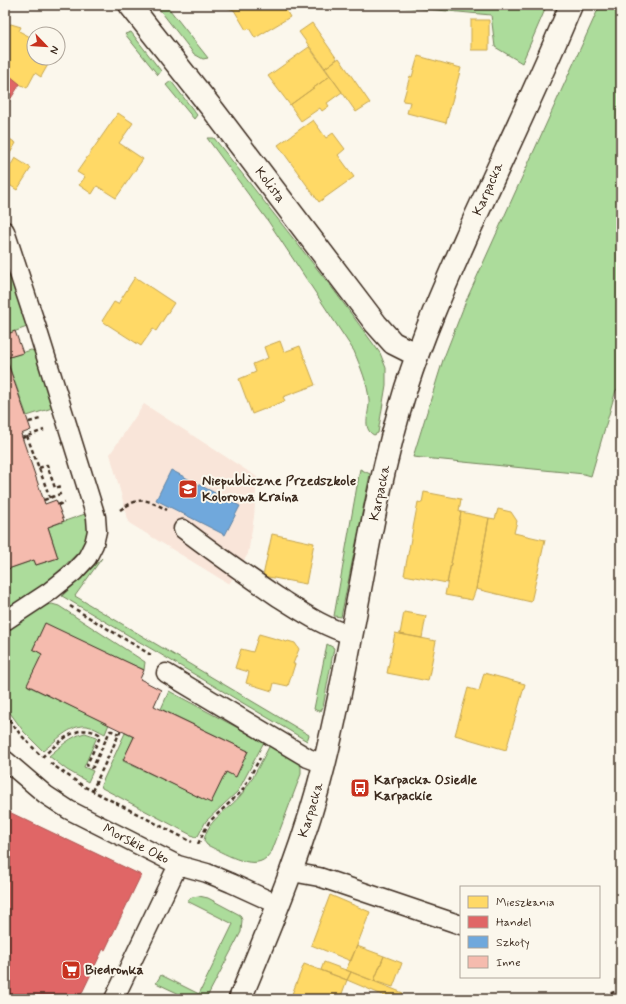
<svg xmlns="http://www.w3.org/2000/svg" width="626" height="1004" font-family="Mynerve,sans-serif">
<style>
.built{fill:#f9e5d9}
.green{fill:#acdc9b;stroke:#74835c}
.homes{fill:#ffd966;stroke:#c4a450}
.shops{fill:#e06666;stroke:#ae5450}
.schools{fill:#6fa8dc;stroke:#5f82a3}
.building{fill:#f5bbae;stroke:#3b2a1e}
.lines{fill:none;stroke-linecap:round;stroke-linejoin:round}
.service-casing{stroke:#3b2a1e;stroke-width:21}
.minor-casing{stroke:#3b2a1e;stroke-width:25}
.tertiary-casing{stroke:#3b2a1e;stroke-width:25}
.path{stroke:#3b2a1e;stroke-width:2.5;stroke-dasharray:4 3;stroke-linecap:butt}
.service{stroke:#fbf7ec;stroke-width:18}
.minor{stroke:#fbf7ec;stroke-width:22}
.tertiary{stroke:#fbf7ec;stroke-width:22}
.labels{text-anchor:middle;dominant-baseline:central;stroke-width:4;stroke-linejoin:round;paint-order:stroke}
.street-label{font-size:14px;fill:#3b2a1e;stroke:#fbf7ec}
.poi-label{font-size:14px;font-weight:bold;fill:#3b2a1e;stroke:#fbf7ec;text-anchor:start}
</style>
<rect width="100%" height="100%" fill="#fbf7ec"/>
<filter id="ink" filterUnits="userSpaceOnUse"><feTurbulence type="fractalNoise" baseFrequency=".025" numOctaves="2"/><feDisplacementMap in="SourceGraphic" scale="8" xChannelSelector="R" yChannelSelector="G"/><feConvolveMatrix kernelMatrix="1 2 1 2 8 2 1 2 1" color-interpolation-filters="sRGB"/></filter>
<g filter="url(#ink)">
<!-- built -->
<path class="built" d="M144,404l113,73 -3,40 -6,37 -19,30 -100,-61 -19,-69z"/>
<!-- green -->
<path class="green" d="M156,5h10l42,53 -5,1 -9,-5z
M383,5h164l-25,58 -27,-16 -4,-32z
M600,5h21v383l-5,2 -25,86 -7,-2 -171,-17 30,-97 23,-59z
M131,32l30,39 -3,4 -33,-41z
M171,81l26,34 -3,4 -28,-34z
M207,138h7l119,151 47,64 6,15v17l-8,48 -4,2c-13,-6 -4,-24 -5,-35 -1,-16 -9,-34 -15,-49l-86,-130z
M5,272l7,2 17,49 -2,4 -22,8z
M31,350l5,2 17,50 -1,6 -25,8 -21,-58z
M360,469l10,5 -29,143 -7,-1z
M85,514l3,10 -1,17 -6,9 -37,35 -39,25v-40l29,-10 2,5 22,-7 -10,-31z
M102,558l-27,38 234,139 -2,6 -245,-145z
M52,604l7,2 86,56 -1,8 -99,-46 -12,25 9,5 -14,32 81,38 -4,10c-6,-3 -12,-7 -18,-8 -17,-2 -32,16 -44,25l-19,-19 -19,-26v-74l41,-27z
M327,644l7,4 -11,59 -2,4h-3l-4,-2z
M169,691l95,51 -26,49 -32,30 -8,15 -3,1 -93,-49 -1,-3 24,-52 9,4 -11,24 88,41 15,-30 10,4 12,-25 -87,-42z
M85,733l12,4 -13,30 9,4 -5,11 -21,-12 -18,-14c11,-9 22,-20 36,-23z
M270,745l31,16v13l-29,77c-2,2 -4,5 -6,7 -14,13 -44,-6 -59,-13l-3,-4c3,-23 28,-32 40,-50 10,-14 18,-31 26,-46z
M199,896l9,2 32,17 2,5 -1,12 -35,67h-16l-34,-16 5,-8 38,19 34,-70 -46,-23 5,-4z"/>
<!-- homes -->
<path class="homes" d="M226,5h57l7,12 -35,21 -6,-10 -3,2 -12,-20 -6,-2z
M471,20h18v30h-18z
M312,23l25,36 -12,9 -26,-36z
M11,24l10,3 -2,4 15,8v19h11l5,3 -9,16 -6,-4 -8,15 -13,-7 1,-1 -10,-8v-43l1,-3z
M309,47l21,29 -40,29 -22,-29z
M418,56l43,12 -15,55 -39,-10 3,-11 -7,-1 7,-25 2,1z
M339,58l31,45 -14,9 -31,-44z
M330,76l12,16 -15,11 2,3 -7,5 -2,-3 -19,13 -11,-16z
M118,113l15,10 -14,20 24,16 -27,39 -19,-12 -5,8 -13,-9 6,-8 -8,-5z
M313,120l13,18 7,-5 12,16 -7,6 16,22 -35,25 -41,-57z
M5,136l11,7 -11,19z
M15,158l16,10 -14,22 -12,-8v-7z
M135,277l39,26 -18,28 -3,-2 -12,17 -39,-25 12,-19 4,2z
M280,341l4,11 16,-6 15,39 -32,12 2,4 -33,13 -13,-35 17,-7 -3,-8 15,-6 -4,-11z
M424,492l37,7 -2,12 2,1 -14,71 -43,-8 14,-73 4,1z
M498,509l13,3 6,9 -3,12 31,7 -14,62 -55,-13 13,-71 6,1z
M461,512l28,6 -13,71 -4,11 -27,-5z
M272,534l42,9 -8,41 -43,-8z
M404,612l22,4 -4,22 -22,-4z
M395,633l41,8 -8,40 -41,-8z
M259,634l28,8 1,-1 7,2 4,6 -6,15h2l-7,22 -14,-3 -2,8 -26,-8 3,-11 -14,-4 6,-19 12,3z
M484,673l41,11 -19,66 -51,-15 13,-47 11,3z
M330,895l40,17 -19,49 -40,-16z
M357,946l27,10 -10,25 -28,-11z
M384,956l18,7 -9,24 -19,-6z
M324,962l27,10 -4,8 -26,-10z
M304,964l43,16 -7,19h-50z
M351,972l52,21 -2,6h-9l-45,-19z"/>
<!-- shops -->
<path class="shops" d="M5,72l15,12 -12,19 -3,-2z
M5,810l136,65 -36,75 -2,-1 -24,50h-62l-12,-6v-33l4,-9 -4,-2z"/>
<!-- schools -->
<path class="schools" d="M171,470l69,36 -15,29 -69,-35z"/>
<!-- building -->
<path class="building" d="M15,331l8,22 -17,5 25,72 -10,4 24,70 11,-4 8,21 -16,6 10,31 -22,7 -2,-5 -29,10v-235z
M45,623l99,47 -4,9 21,11 -7,16 94,45 -12,26 -10,-5 -15,31 -88,-43 11,-23 -107,-52 15,-31 -9,-5z"/>
<g class="lines">
<defs>
<path id="service" d="M5,231l32,97 49,157 10,32 1,14 -3,13 -7,14 -13,14 -25,20 -44,29
M183,529c31,24 63,46 95,68 24,15 47,31 74,38
M166,673l142,85 16,6
M5,760l41,35 23,15 109,55 29,8 24,10 48,22
M292,872l27,5 142,48
M114,999l64,-134"/>
<path id="minor" d="M130,5l84,106 162,213 17,19 24,12"/>
<path id="tertiary" d="M240,999c32,-78 64,-152 84,-234 31,-124 44,-254 82,-377 17,-54 40,-105 63,-157 34,-75 71,-150 102,-226"/>
</defs>
<!-- service casing -->
<use href="#service" class="service-casing"/>
<!-- minor casing -->
<use href="#minor" class="minor-casing"/>
<!-- tertiary casing -->
<use href="#tertiary" class="tertiary-casing"/>
<!-- path -->
<path class="path" d="M29,422l11,-3
M27,436l23,62
M22,438l22,-8
M39,468l8,-3 8,23 6,-2
M44,500l19,-7
M58,505l7,-3
M120,510c20,-14 27,-11 47,0
M70,606l81,49
M5,714l15,20 20,21
M42,757c17,-14 34,-35 57,-23l1,3 -13,27 1,3 3,1 2,-1 17,-36h2l7,3
M50,763l33,23 109,56
M92,791l29,-61
M198,844l11,-22 33,-31 18,-33
M598,999l10,-5 13,-4"/>
<!-- service -->
<use href="#service" class="service"/>
<!-- minor -->
<use href="#minor" class="minor"/>
<!-- tertiary -->
<use href="#tertiary" class="tertiary"/>
</g>
</g>
<!-- icons -->
<defs>
<symbol id="school-square" viewBox="-11 -11 22 22"><rect x="-9" y="-9" width="18" height="18" rx="4" fill="#c8321e" stroke="#fbf7ec"/><path d="M0-5L7-2L0 1L-7-2ZM-4 1L0 2.5L4 1V4Q0 6-4 4Z" fill="#fff"/></symbol>
<symbol id="bus-square" viewBox="-11 -11 22 22"><rect x="-9" y="-9" width="18" height="18" rx="4" fill="#c8321e" stroke="#fbf7ec"/><path d="M-5-6H5V4H4V6H2V4H-2V6H-4V4H-5ZM-3.5-4V0h7V-4ZM-3.5 1.2v1.5H-2V1.2ZM2 1.2v1.5H3.5V1.2Z" fill="#fff"/></symbol>
<symbol id="supermarket-square" viewBox="-11 -11 22 22"><rect x="-9" y="-9" width="18" height="18" rx="4" fill="#c8321e" stroke="#fbf7ec"/><path d="M-6-5.5h2.5l.6 2H6L4.5 2H-2.5L-4.4-4H-6ZM-1.5 3.2a1.3 1.3 0 1 0 .1 0ZM3 3.2a1.3 1.3 0 1 0 .1 0Z" fill="#fff"/></symbol>
</defs>
<g fill-rule="evenodd">
<use href="#school-square" x="177" y="478" width="22" height="22"/>
<use href="#bus-square" x="349" y="777" width="22" height="22"/>
<use href="#supermarket-square" x="60" y="959" width="22" height="22"/>
</g>
<g class="labels">
<!-- street labels -->
<g class="street-label">
<text transform="translate(270 185) rotate(53)">Kolista</text>
<text transform="translate(488 189) rotate(-66)">Karpacka</text>
<text transform="translate(380 493) rotate(-78)">Karpacka</text>
<text transform="translate(311 810) rotate(-73)">Karpacka</text>
<text transform="translate(136 844) rotate(27)">Morskie Oko</text>
</g>
<!-- poi labels -->
<g class="poi-label">
<text x="202" y="481">Niepubliczne Przedszkole<tspan x="202" dy="16">Kolorowa Kraina</tspan></text>
<text x="374" y="780">Karpacka Osiedle<tspan x="374" dy="16">Karpackie</tspan></text>
<text x="85" y="970">Biedronka</text>
</g>
</g>
<!-- margin -->
<rect width="626" height="1004" fill="none" stroke="#fbf7ec" stroke-width="20"/>
<rect x="10" y="10" width="606" height="984" fill="none" stroke="#3b2a1e" stroke-width="1.5" filter="url(#ink)"/>
<!-- legend -->
<rect x="460" y="886" width="140" height="92" fill="#fbf7ec" stroke="#aea59a"/>
<rect x="468" y="896" width="20" height="12" fill="#ffd966" stroke="#aea59a"/>
<text x="496" y="906" font-size="12" fill="#3b2a1e">Mieszkania</text>
<rect x="468" y="916" width="20" height="12" fill="#e06666" stroke="#aea59a"/>
<text x="496" y="926" font-size="12" fill="#3b2a1e">Handel</text>
<rect x="468" y="936" width="20" height="12" fill="#6fa8dc" stroke="#aea59a"/>
<text x="496" y="946" font-size="12" fill="#3b2a1e">Szkoły</text>
<rect x="468" y="956" width="20" height="12" fill="#f5bbae" stroke="#aea59a"/>
<text x="496" y="966" font-size="12" fill="#3b2a1e">Inne</text>
<!-- north arrow -->
<g transform="translate(46 46) rotate(115)"><circle r="19" fill="#fbf7ec" stroke="#aea59a"/>
<path d="M0-3L7 15L0 10L-7 15Z" fill="#c8321e"/>
<text y="-6" font-size="11" font-weight="bold" text-anchor="middle" fill="#3b2a1e">N</text>
</g>
</svg>
